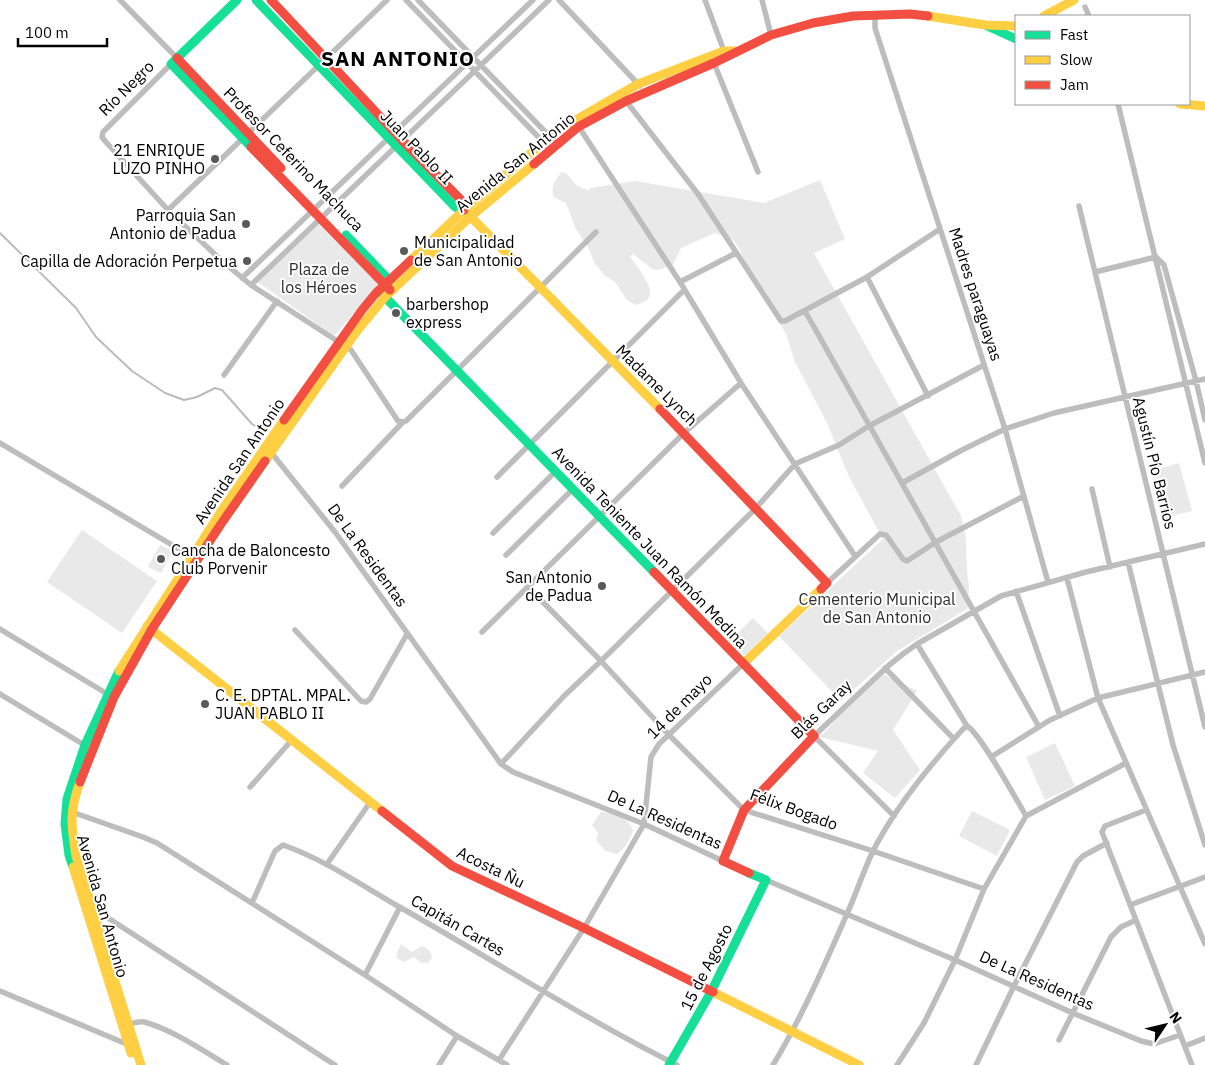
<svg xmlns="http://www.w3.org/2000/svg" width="1205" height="1065" font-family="'IBM Plex Sans',sans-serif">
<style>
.green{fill:#e9e9e9}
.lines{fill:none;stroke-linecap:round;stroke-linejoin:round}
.stream{stroke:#bbb;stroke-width:2}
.street{stroke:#bdbdbd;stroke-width:5.5}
.fast{stroke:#16e098;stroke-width:9}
.slow{stroke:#ffcf43;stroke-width:9}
.jam{stroke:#f24e42;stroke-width:9}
.poi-dot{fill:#595959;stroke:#fff;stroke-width:2}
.labels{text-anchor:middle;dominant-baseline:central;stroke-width:4;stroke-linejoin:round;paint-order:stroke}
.street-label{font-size:16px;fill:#000;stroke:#fff}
.poi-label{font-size:16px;fill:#000;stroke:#fff;text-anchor:end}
.park-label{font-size:16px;fill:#2e2e2e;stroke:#fff}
.district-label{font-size:21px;font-weight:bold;letter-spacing:1px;fill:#000;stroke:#fff}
</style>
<rect width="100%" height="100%" fill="#fff"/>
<!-- green -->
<path class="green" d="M562,172l5,2 10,12 11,4 3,-2 44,-7 129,22 56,-23 25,59 -31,14 147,263c6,21 5,29 6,51 0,12 5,24 -1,35l2,5 -1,2 -70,42 -56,50 -62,-65 104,-97 -34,-62 -22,-54 -32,-61 -9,-28 -40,-68 -7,-18 -6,-8 -18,-7 -34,15 -8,17 -15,5 -6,-1 -19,-15 -3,2c4,9 29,33 17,44 -3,2 -8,4 -11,5l-9,-5 -12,-18 -10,-6 -11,-14 -6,-15 -12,-18 -10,-26 -12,-6c-4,-10 1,-18 8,-25z
M320,222l60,61 -46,53 -76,-54z
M1179,463l13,48 -29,7 -13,-47z
M82,530l75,51 -35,52 -75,-51z
M160,545l13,6 -12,22 -13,-6z
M753,618l15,15 -23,23 -15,-15z
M879,672l38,19 -24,39 27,40 -25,28 -32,-25 15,-22 -58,-14z
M1055,743l20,43 -30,14 -19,-43z
M972,811l38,19 -13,26 -38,-20z
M601,812c12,1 29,6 32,19 -4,9 -8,18 -16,23l-12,-3 -9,-11 2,-7 -6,-8z
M401,944l11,8 9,-6c6,1 11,6 11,12l-4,5h-7l-7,-6 -11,5 -6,-4v-5z"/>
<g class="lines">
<!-- stream -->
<path class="stream" d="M0,233l76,75 20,29 36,34 33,22 19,7 13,-3 18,-9 7,2 30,34 14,8"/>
<!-- street -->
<path class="street" d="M120,0l57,58
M406,0l144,149
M418,0l139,144
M559,0l81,86
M705,0l19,51
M762,0l9,35
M1085,7l4,9
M875,15v13l130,401 43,153
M714,63l44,109
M171,64l-68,68 -1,5 3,4 63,69 54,51 29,24 100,65 47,71 5,1
M626,101l72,93 83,127h4l82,-44 73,-48
M1118,104l87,359
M577,124l103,158 61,101 114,173
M1079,206l126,521
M168,210l219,-210
M1156,257l8,8 32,116 9,39
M1095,272l61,-15
M867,277l61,119
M242,278l291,-278
M680,282l56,-29
M251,285l298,-285
M805,311l234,416
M224,375l53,-74
M0,443l194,115
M270,451l65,81 166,232 12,8 131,52 79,37
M497,477l187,-187
M902,483l60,-33 43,-21 49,-16 151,-34
M342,486l61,-64 3,-1 190,-189
M1092,489l18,78
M493,533l63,-62
M506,555l67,-66
M1128,562l45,183 32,100
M1067,578l31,120 107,246
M827,583l53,-49 6,1 17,24 4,2 29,-19 88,-46
M528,587l73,74 68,74 75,75 129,41 111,38
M1016,591l44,125
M0,629l109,66
M295,630l66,71 5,1 4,-3 37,-65
M482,632l202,-199 57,-50
M917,644l50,82
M885,668l69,71
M0,694l86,52
M991,757l59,-37 48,-22 107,-26
M501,764l63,-68 37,-35 155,-153 39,-44 44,-19 30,-19 115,-61
M250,787l41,-46
M1146,810l-41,16 -3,6 90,233
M72,812l71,25 14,6 208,132 92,61 50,29
M894,816l-80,-80 74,-70 15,-12 14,-10 84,-48 85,-24 119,-28
M1026,816l100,-53
M327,864l44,-63
M766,880l189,80 120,54 66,27 13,3 26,-9
M252,903l23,-52 8,-6c43,15 81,42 120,64 92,52 180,109 274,156
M1130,905l75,-28
M92,915l13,1 230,149
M365,975l35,-68
M0,991l129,54
M125,1025c6,-1 13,-4 19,-3 27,7 60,29 83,43
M1059,1040l52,-103 10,-10 15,-7
M1185,1046l20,-8
M499,1060l85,-132 60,-104 7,-67 8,-13 84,-80
M439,1065l18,-29
M773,1065c29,-48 51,-99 74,-151 9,-20 16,-42 26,-63 23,-45 56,-85 90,-122l4,-3c13,7 49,73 59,90
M897,1065l27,-42 31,-63 29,-71 42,-73
M976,1065l38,-79 63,-124 6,-6 24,-13"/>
<!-- fast -->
<path class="fast" d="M237,0l-66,64 80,83
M256,0l199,207 10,4
M985,25l31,14
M346,235l48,50
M381,293l273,279
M73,867l-4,-12 -4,-31 2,-25 18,-54 34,-74
M669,1065l42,-73 55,-112 -17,-7"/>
<!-- slow -->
<path class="slow" d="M928,16l57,9 31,1
M1044,16l30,-16
M1180,104l25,2
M465,211l195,198
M411,260l53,-50 93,-79 81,-47 86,-33h11
M265,461l92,-130 28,-34 85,-80 64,-53
M147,626l235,185
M743,664l78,-75
M119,671l103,-161 62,-90
M80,782c-11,30 -9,43 -4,74l65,209
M73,867l58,186
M713,992l146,73"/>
<!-- jam -->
<path class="jam" d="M271,0l131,140 60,61 2,9
M177,58l104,110
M251,147l139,143
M534,164l44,-37 48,-26 88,-38 57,-28 42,-12 40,-7 57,-2 18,2
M660,409l167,174 -6,6
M284,420l78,-110 14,-17 35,-33
M654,572l160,164 -70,74 -21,51 26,12
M80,782l34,-85 38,-68 69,-105 44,-63
M382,811l70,55 132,62 129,64"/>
</g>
<!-- markers -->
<g class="poi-dot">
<circle cx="215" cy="159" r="5"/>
<circle cx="246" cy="224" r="5"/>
<circle cx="404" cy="251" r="5"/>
<circle cx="247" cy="261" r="5"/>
<circle cx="396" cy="313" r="5"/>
<circle cx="161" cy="559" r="5"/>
<circle cx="602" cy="586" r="5"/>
<circle cx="205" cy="704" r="5"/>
</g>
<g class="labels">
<!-- street labels -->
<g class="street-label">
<text transform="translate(126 88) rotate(-45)">Río Negro</text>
<text transform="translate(417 147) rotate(46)">Juan Pablo II</text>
<text transform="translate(294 159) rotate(46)">Profesor Ceferino Machuca</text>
<text transform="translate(515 162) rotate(-39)">Avenida San Antonio</text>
<text transform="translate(976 294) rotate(72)">Madres paraguayas</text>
<text transform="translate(657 385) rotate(45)">Madame Lynch</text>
<text transform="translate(239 461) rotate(-56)">Avenida San Antonio</text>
<text transform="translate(1155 463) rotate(76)">Agustín Pío Barrios</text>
<text transform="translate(650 547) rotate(46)">Avenida Teniente Juan Ramón Medina</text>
<text transform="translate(368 555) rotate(54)">De La Residentas</text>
<text transform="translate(679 706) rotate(-45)">14 de mayo</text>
<text transform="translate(821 709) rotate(-44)">Blás Garay</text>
<text transform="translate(794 809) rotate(20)">Félix Bogado</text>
<text transform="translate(665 819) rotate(24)">De La Residentas</text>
<text transform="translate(491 867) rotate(26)">Acosta Ñu</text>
<text transform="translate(103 906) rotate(74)">Avenida San Antonio</text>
<text transform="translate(458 925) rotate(30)">Capitán Cartes</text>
<text transform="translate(706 967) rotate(-63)">15 de Agosto</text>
<text transform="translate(1037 980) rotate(24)">De La Residentas</text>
</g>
<!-- poi labels -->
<g class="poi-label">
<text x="205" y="150">21 ENRIQUE<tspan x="205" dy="18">LUZO PINHO</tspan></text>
<text x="236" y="215">Parroquia San<tspan x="236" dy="18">Antonio de Padua</tspan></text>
<text x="414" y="242" text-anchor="start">Municipalidad<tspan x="414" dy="18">de San Antonio</tspan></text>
<text x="237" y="261">Capilla de Adoración Perpetua</text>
<text x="406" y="304" text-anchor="start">barbershop<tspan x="406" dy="18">express</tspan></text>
<text x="171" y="550" text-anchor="start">Cancha de Baloncesto<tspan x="171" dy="18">Club Porvenir</tspan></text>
<text x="592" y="577">San Antonio<tspan x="592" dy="18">de Padua</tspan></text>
<text x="215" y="695" text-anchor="start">C. E. DPTAL. MPAL.<tspan x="215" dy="18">JUAN PABLO II</tspan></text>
</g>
<!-- park labels -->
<g class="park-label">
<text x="319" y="269">Plaza de<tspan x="319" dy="18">los Héroes</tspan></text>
<text x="877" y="599">Cementerio Municipal<tspan x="877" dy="18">de San Antonio</tspan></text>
</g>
<!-- district labels -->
<g class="district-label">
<text x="398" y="58">SAN ANTONIO</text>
</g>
</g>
<!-- legend -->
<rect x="1015" y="15" width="175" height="90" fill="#ffffff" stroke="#999999"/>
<rect x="1025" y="31" width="25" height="8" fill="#16e098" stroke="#999999"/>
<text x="1060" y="40" font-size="15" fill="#000000">Fast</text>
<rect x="1025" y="56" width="25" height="8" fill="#ffcf43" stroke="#999999"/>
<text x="1060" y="65" font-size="15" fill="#000000">Slow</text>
<rect x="1025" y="81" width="25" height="8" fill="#f24e42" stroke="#999999"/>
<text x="1060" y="90" font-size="15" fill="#000000">Jam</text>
<!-- north arrow -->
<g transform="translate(1165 1025) rotate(55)" stroke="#ffffff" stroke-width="4" paint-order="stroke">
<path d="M0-4L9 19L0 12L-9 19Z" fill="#000000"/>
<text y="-8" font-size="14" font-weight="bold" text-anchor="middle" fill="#000000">N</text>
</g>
<!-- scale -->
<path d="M18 38v8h89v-8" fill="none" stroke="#000000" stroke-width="2.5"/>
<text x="25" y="38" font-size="15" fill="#000000" stroke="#ffffff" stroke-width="4" paint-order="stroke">100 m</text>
</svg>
